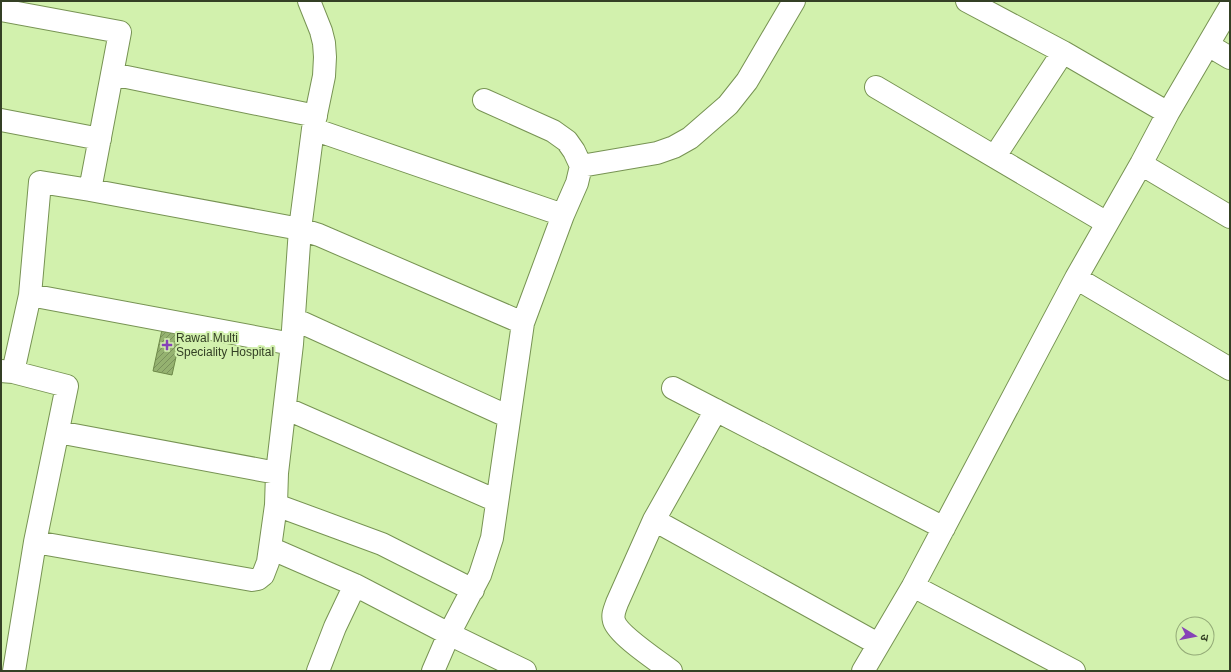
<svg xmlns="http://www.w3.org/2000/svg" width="1231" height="672" font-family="Helvetica,'Noto Sans Devanagari',sans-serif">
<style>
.building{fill:url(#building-hatch);stroke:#6e8949}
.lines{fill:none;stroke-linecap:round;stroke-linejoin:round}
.street-casing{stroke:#779353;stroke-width:24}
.street{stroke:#fff;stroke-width:22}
.poi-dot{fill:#8643b7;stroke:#d2f1ad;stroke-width:1.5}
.labels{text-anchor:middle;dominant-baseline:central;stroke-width:4;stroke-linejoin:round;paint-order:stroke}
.poi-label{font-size:12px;fill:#344025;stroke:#d2f1ad;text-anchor:start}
</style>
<defs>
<pattern id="building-hatch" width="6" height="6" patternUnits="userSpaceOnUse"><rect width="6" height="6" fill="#95b270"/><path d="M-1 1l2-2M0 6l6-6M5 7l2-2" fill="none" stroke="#7a925c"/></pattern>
</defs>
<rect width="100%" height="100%" fill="#d2f1ad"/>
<!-- building -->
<path class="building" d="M163,325l19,5 -10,45 -19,-4z"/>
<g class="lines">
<defs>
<path id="street" d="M967,1l96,51 105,61
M1,10l119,22 -30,158
M1208,45l22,13
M112,74l204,42
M876,87l231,136
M1,120l99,19
M313,129l250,86
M995,156l68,-104
M1141,164l89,53
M581,166l76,-13 17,-6 16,-9 38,-33 19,-24 47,-80
M1076,278l154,91
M30,295l262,49
M294,319l215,98
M1,371l12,1 54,14 -32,156 -21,129
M13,372l17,-77 10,-113 50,8 210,39 19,6 204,88
M673,388l271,140
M285,408l212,93
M58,432l219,41
M276,505l106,39 91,46
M654,520l224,124
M35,542l217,38 6,-1 5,-4 5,-13 8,-57 1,-32 15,-129 8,-115 13,-100 11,-53 1,-19 -1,-14 -3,-12 -12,-30
M270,548l85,37 94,49 76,37
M913,586l161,85
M318,671l17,-44 20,-42
M433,671l16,-37 31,-59 12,-37 31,-215 40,-108 14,-32 4,-17 -7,-15 -7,-10 -14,-10 -69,-31
M671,671c-13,-10 -53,-36 -57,-50 -2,-7 1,-12 3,-18l37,-83 62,-110
M863,671l50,-85 163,-308 65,-114 27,-51 62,-106"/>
</defs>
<!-- street casing -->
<use href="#street" class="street-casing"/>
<!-- street -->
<use href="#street" class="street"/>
</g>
<!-- markers -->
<path class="poi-dot" d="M165 339h4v4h4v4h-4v4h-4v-4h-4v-4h4z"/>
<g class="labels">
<!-- poi labels -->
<g class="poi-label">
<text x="176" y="338">Rawal Multi<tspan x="176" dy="14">Speciality Hospital</tspan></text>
</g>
</g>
<!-- border -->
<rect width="1231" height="672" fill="none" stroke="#344025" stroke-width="4"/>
<!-- north arrow -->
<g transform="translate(1195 636) rotate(100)"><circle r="19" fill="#d2f1ad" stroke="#93aa77"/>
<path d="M0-3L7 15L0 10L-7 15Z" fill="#8643b7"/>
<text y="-6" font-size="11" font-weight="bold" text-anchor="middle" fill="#344025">उ</text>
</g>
</svg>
